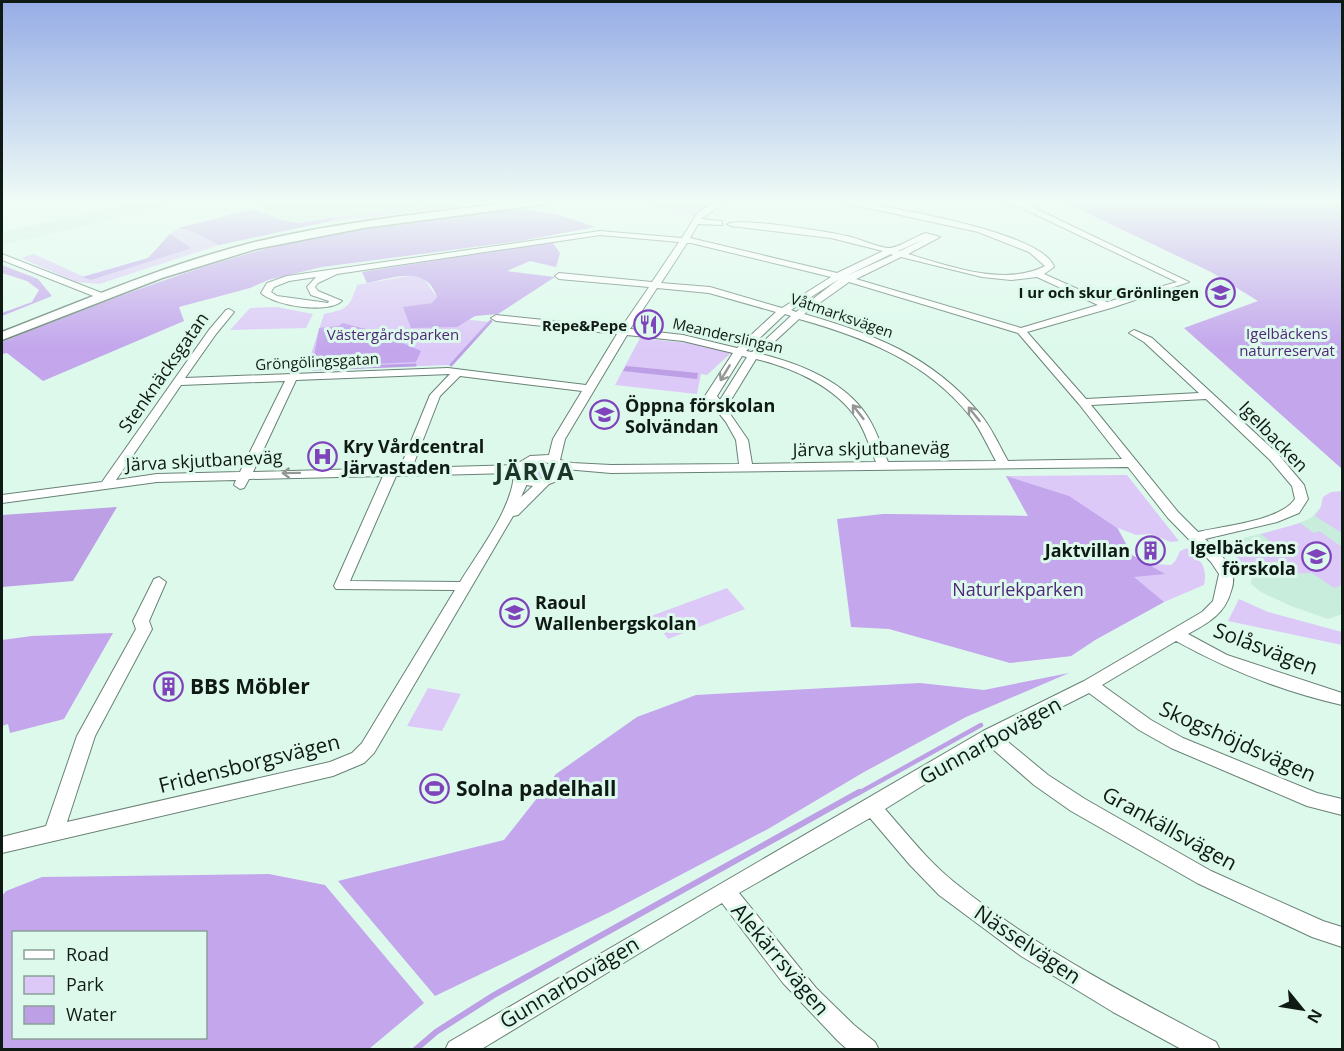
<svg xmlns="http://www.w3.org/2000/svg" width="1344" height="1051" font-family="'Open Sans',sans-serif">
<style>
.built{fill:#c9eddc}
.green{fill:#dcc9f7}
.forest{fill:#c3a6ec;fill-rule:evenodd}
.water{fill:#bc9fe4}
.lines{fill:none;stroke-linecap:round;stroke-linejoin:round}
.stream-far2{stroke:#bc9fe4;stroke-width:3}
.stream-far1{stroke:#bc9fe4;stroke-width:4.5}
.stream{stroke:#bc9fe4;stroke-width:6}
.minor-casing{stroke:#698276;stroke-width:2}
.secondary-casing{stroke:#698276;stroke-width:3}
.minor{fill:#fff;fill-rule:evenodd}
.secondary{fill:#fff;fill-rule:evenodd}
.oneway{stroke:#939896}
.labels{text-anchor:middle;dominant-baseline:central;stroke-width:6;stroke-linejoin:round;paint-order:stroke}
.far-poi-label{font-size:15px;font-weight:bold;fill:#101a15;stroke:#ddf9ec;text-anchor:end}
.far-street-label{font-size:15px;fill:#101a15;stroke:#ddf9ec}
.far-park-label{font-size:15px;fill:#4f2778;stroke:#ddf9ec}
.street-label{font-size:18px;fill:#101a15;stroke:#ddf9ec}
.poi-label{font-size:18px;font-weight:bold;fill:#101a15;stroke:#ddf9ec;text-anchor:start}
.park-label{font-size:18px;fill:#4f2778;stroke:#ddf9ec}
.near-street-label{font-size:21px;fill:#101a15;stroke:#ddf9ec}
.near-poi-label{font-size:21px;font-weight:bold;fill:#101a15;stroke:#ddf9ec;text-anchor:start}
.district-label{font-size:24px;font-weight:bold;letter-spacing:1.5px;fill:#1d342a;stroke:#ddf9ec}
</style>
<rect width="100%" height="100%" fill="#ddf9ec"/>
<!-- built -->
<path class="built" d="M141,201h47l-186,44v-13z
M257,201h205l-164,22 -17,-3 -17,-7z
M1323,497l19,6v111l-14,5 -37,-13 -30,-14 -10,-8 1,-10 -29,-31 66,-16 22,-9 10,-11z"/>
<!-- green -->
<path class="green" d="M477,201h21l-171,21 13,-5z
M682,201h37l-25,15 -42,-10z
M178,228l11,2 30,15 -120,39 -23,-2 -55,-24 13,-4 57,26 100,-33 -21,-13z
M414,275l9,3 14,19 -5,6 -19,3 40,12 36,4 -39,43 -144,5 18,-56c24,-5 25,-6 33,-29z
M277,307l36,7 -7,14 -76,2 20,-22z
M640,338l57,6 34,9 -24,22 -6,-1 -4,20 -82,-9z
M534,464l14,1 5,7 -9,6h-15l-4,-8z
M1127,475l52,66 -8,1 -21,-8 -14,1 -18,-7 14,27 16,9 23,1 5,-5 4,-9 7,-3c13,12 21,18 17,37l-40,17 -69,38 -24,16 -61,7 -82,-30 -45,-119 145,2 -22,-40z
M1342,491v42l-27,-17 6,-9 2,-10 8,-5z
M1300,523l14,10 5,-2 23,16v38l-8,3 -22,-15 -59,1 -30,-31 15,-3 10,8 24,-5 -11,-9z
M727,588l18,21 -77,30 -17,-23z
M1239,599l29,13 74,20v13l-114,-24z
M428,688l33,6 -19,37 -35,-5z"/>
<!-- forest -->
<path class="forest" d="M1062,201h280v268l-158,-141 74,-27 -47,-29z
M253,209l28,11 17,3 42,-6 -13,5 -108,23 -30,-15 -11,-2z
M516,209l40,5 40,13 -76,14 -198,26 -54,13 -18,8 -71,19 5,14 -141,60 -36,-28 -5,1v-12c88,-35 178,-71 271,-95 79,-21 162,-28 243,-38z
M170,234l22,14 -101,32 -9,-3 66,-19z
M552,242l8,11 -4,14 -26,-6 -23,10 48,6 -57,37 -23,2 -18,11 -46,1 -8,-21 29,-4 5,-6c-11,-33 -44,-19 -70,-14l-5,-11z
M2,265l36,14 14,17 -50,20v-3l30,-11 7,-12 -12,-9 -25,-8z
M343,323l34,9 44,19 -5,11 -104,5 7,-39 19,-2z
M1006,476l63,20 48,32 15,27 33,19 -31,3 30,25 -69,38 -24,16 -61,7 -121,-34 -38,-2 -14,-108 46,-5 145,2z
M113,633l-49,86 -54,14 -2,-9 -6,2v-86l30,-4z
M1069,673l-103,44 -102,55 -96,57 -158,83 -175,84 -97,-115 166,-41 52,-66 81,-57 59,-22 224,-12 64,7z
M269,874l56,11 99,118 -55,46h-367v-153l4,-5 36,-14zM14,932h192v106h-192z"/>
<!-- water -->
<path class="water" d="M626,366l72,7 -1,6 -74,-8z
M117,507l-44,74 -71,6v-72z"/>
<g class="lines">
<!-- stream-far2 -->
<path class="stream-far2" d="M451,365l40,-44
M313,369l102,-4"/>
<!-- stream-far1 -->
<path class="stream-far1" d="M857,794l124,-69"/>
<!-- stream -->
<path class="stream" d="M415,1050l21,-18 58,-37 365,-203"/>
<defs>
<path id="minor" d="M643,201h29c-7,4 -22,4 -29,0z
M718,201h9l-26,18 21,2v4l-24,-1 -8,14 147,35 46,-22 -52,-13 -100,-12 -4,-2c12,-7 102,8 120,12 13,3 27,10 40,12 11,1 28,-12 39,-15l14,4 -32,17c41,12 97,33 137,12l-16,-14 -51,-20 -142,-31h15c36,6 193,31 203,66l-10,7 63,28 70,-20 -157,-75 -28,-6h33l1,3 163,78 -78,26 -84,24 59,67 113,-6 -55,-51 -15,-9 5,-3 18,8 126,116 26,31 4,14 -9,14 -22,9 -72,17c10,10 22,20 27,33 2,6 1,14 -1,19 -6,23 -23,32 -43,43l39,21 115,38v12c-57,-13 -114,-35 -166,-64l-74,44 49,35 32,18 134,55 25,6v16l-35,-9 -136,-58 -32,-18 -50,-37 -87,44 46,38 37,24 126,72 112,50 19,6v20l-30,-10 -115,-54 -126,-72 -37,-26 -46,-40 -103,64c22,25 43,52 69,73 80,65 172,112 262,160l4,8h-37l-70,-38 -92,-56 -82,-61 -29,-30 -40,-47 -131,75 77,95 38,37 21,17 4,8h-31l-10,-9 -55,-58 -61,-80 -242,147h-35l4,-8 534,-311 101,-50 118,-69 11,-11 6,-27 -8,-12 -43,-44 -40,-51 -517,6 -46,-4 -3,10 -13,5 -31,31 -5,1 -139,237 -10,10 -31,13 -331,77v-16l44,-11 31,-90 59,-107 -3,-8 21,-42 5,-2 7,5 -17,39 3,8 -57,107 -28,86 263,-60 22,-9 10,-10 93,-153 -119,-1 -2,-3 49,-110 -134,3 -5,9 -4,1 -6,-4 2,-5 -79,2 -155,21v-8l100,-13 107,-152 17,-20 3,-1 5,3 -18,22 -31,44 263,-10 138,17 31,-51 -121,-13 -5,-3 5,-3 125,13 28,-41 -90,-8 -4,-3 4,-3 93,9 27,-40 -79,-7 -263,39 -19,9 -3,4 3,4 24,10c-14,13 -67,5 -81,-8l6,-10 20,-7 313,-45 82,7 16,-26zM927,238l-27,13h-2zM687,243h4l140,34 -49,31 -72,-21 -49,-4zM891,254l2,1 -47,21zM901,257l81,20 29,3 26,-3 61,28 -77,23 -165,-49zM316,277l-9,10 4,8 18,6 -1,2 -51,-7 -6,-4 3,-5 15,-6zM839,279l-43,33 -5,-2zM849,282l169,51 61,71 43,55 -114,2c-9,-16 -17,-34 -28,-47 -48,-58 -106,-80 -176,-100zM657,288l52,5 67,19 -39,36 -54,-13 -53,-6zM785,314l6,2 -39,36 -6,-1zM799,319c67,19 127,42 172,98 10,13 17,30 25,44l-108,1c-6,-14 -11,-30 -19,-43 -22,-37 -68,-55 -108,-65zM627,335l56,6 50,12 -28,43 21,26 10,18 3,24 -128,1 -39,-2 -12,-3 5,-21zM742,356l5,1 -27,43 -3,-4zM756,359c37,9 79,27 101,60 9,13 13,30 19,43l-124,2 -4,-24 -22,-32zM450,374l-20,21 -30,73 -147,4 43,-92zM460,376l122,15 -29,48 -4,16 -19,1 -15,9 -103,3 28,-72zM285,381l-45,91 -83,2 -41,6 65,-95zM1206,399l64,61 22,26 3,13c-15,22 -71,27 -97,33l-20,-20 -87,-107zM537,462h9l7,4 -1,8 -12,5 -14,-3v-8zM514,473c-1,35 -36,79 -54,109l-110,-1 46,-105zM526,485l7,1 -12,11 5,-11z
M2,254l105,41 2,2 -8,2 -99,-39z"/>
<path id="secondary" d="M526,201h26l-5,3 -184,24 -107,21 -94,29 -160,62v-8c82,-32 163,-67 249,-89 90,-22 183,-31 275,-42z"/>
</defs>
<!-- minor casing -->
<use href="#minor" class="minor-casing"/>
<!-- secondary casing -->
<use href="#secondary" class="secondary-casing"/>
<!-- minor -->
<use href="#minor" class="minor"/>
<!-- secondary -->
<use href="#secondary" class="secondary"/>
</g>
<!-- one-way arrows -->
<defs><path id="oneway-shaft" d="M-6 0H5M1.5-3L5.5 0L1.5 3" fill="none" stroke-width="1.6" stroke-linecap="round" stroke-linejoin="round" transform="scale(1.5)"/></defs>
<g class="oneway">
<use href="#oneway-shaft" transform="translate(725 373) rotate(121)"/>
<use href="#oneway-shaft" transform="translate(858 412) rotate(-128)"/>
<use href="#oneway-shaft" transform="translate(974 414) rotate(-129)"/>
<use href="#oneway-shaft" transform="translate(291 473) rotate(179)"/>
</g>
<!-- sky -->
<linearGradient id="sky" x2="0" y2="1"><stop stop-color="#96ace6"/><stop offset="0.58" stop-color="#f0fcf6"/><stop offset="1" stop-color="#f0fcf6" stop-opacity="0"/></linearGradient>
<rect width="1344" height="348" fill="url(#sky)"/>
<!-- icons -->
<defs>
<symbol id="school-ring" viewBox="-11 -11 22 22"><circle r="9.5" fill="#ddf9ec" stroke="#7f44bb" stroke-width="1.5"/><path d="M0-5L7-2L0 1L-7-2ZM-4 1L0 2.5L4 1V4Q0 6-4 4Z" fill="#7f44bb"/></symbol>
<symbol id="restaurant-ring" viewBox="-11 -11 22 22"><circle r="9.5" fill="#ddf9ec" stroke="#7f44bb" stroke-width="1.5"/><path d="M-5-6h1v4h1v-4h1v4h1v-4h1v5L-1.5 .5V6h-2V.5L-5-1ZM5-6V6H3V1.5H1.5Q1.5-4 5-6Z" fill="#7f44bb"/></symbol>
<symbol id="hospital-ring" viewBox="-11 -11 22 22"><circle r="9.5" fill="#ddf9ec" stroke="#7f44bb" stroke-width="1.5"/><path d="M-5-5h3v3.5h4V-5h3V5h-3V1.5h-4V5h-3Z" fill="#7f44bb"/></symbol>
<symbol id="building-ring" viewBox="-11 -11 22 22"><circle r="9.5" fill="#ddf9ec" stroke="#7f44bb" stroke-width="1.5"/><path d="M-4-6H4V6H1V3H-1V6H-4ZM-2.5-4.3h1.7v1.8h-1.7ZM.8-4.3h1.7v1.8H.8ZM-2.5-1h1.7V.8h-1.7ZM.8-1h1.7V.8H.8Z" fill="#7f44bb"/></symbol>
<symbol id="stadium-ring" viewBox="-11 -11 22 22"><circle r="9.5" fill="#ddf9ec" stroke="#7f44bb" stroke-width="1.5"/><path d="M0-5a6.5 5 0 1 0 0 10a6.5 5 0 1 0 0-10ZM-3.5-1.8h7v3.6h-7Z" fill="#7f44bb"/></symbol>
</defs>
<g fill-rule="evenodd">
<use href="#school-ring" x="1204" y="276" width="33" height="33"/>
<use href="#restaurant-ring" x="632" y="308" width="33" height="33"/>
<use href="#school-ring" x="588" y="398" width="33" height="33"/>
<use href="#hospital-ring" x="306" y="440" width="33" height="33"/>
<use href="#building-ring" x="1134" y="534" width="33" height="33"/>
<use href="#school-ring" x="1300" y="540" width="33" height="33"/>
<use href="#school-ring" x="498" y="596" width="33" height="33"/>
<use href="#building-ring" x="152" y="670" width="33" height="33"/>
<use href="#stadium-ring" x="418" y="772" width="33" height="33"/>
</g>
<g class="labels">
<!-- far-poi labels -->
<g class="far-poi-label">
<text x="1199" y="292">I ur och skur Grönlingen</text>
<text x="627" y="325">Repe&amp;Pepe</text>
</g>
<!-- far-street labels -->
<g class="far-street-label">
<text transform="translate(842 315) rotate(19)">Våtmarksvägen</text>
<text transform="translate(728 335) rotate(13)">Meanderslingan</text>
<text transform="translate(317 361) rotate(-3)">Gröngölingsgatan</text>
</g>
<!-- far-park labels -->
<g class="far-park-label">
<text x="1287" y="333">Igelbäckens<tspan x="1287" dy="17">naturreservat</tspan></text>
<text x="393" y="334">Västergårdsparken</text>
</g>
<!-- street labels -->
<g class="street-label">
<text transform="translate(163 372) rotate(-55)">Stenknäcksgatan</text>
<text transform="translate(1274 436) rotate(46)">Igelbacken</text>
<text transform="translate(871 448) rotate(-1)">Järva skjutbaneväg</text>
<text transform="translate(204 460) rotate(-3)">Järva skjutbaneväg</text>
</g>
<!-- poi labels -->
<g class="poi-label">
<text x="625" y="405">Öppna förskolan<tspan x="625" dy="21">Solvändan</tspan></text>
<text x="343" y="446">Kry Vårdcentral<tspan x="343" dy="21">Järvastaden</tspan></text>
<text x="1296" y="547" text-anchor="end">Igelbäckens<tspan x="1296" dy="21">förskola</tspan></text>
<text x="1130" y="550" text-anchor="end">Jaktvillan</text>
<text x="535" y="602">Raoul<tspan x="535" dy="21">Wallenbergskolan</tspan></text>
</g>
<!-- park labels -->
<g class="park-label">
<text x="1018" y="589">Naturlekparken</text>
</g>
<!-- near-street labels -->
<g class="near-street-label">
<text transform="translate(1266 648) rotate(21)">Solåsvägen</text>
<text transform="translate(990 740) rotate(-29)">Gunnarbovägen</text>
<text transform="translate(1238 741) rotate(24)">Skogshöjdsvägen</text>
<text transform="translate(249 763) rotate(-14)">Fridensborgsvägen</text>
<text transform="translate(1170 828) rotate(29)">Grankällsvägen</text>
<text transform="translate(1028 944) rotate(34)">Nässelvägen</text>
<text transform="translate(781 959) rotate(50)">Alekärrsvägen</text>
<text transform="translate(569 982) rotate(-31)">Gunnarbovägen</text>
</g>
<!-- near-poi labels -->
<g class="near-poi-label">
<text x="190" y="686">BBS Möbler</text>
<text x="456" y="788">Solna padelhall</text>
</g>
<!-- district labels -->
<g class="district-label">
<text x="535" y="470">JÄRVA</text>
</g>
</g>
<!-- border -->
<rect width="1344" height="1051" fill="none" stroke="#101a15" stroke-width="6"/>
<!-- legend -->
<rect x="12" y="931" width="195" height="108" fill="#ddf9ec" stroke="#8ba096" stroke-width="1.5"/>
<rect x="24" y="950" width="30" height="9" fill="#ffffff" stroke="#8ba096" stroke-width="1.5"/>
<text x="66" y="961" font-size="18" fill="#101a15">Road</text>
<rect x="24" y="976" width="30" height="18" fill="#dcc9f7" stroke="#8ba096" stroke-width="1.5"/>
<text x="66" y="991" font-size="18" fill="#101a15">Park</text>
<rect x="24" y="1006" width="30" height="18" fill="#bc9fe4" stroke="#8ba096" stroke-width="1.5"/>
<text x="66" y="1021" font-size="18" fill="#101a15">Water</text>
<!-- north arrow -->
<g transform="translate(1302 1009) rotate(120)" stroke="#ddf9ec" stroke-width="4.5" paint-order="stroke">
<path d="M0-4.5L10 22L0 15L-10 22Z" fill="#101a15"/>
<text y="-9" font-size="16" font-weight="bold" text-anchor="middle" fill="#101a15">N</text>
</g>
</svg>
